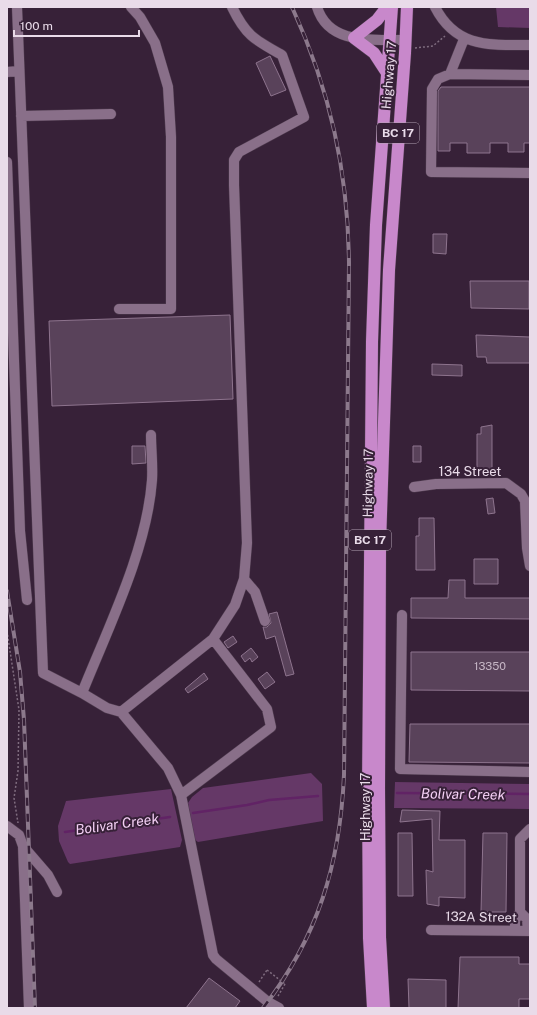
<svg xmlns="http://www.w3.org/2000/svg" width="537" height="1015" font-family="'Public Sans',sans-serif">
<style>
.green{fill:#653867}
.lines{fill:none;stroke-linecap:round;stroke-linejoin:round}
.stream{stroke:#612365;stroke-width:2.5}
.building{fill:#59425a;stroke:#8e748e}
.minor-casing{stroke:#4f3c4f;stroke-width:11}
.highway-casing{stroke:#4f3c4f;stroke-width:13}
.path{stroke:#7f6c7f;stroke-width:1.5;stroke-dasharray:2 2;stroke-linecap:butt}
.minor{stroke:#896f89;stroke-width:10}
.highway{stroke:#c888cb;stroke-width:12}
.rail-casing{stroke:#8c798c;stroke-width:4}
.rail{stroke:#372138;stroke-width:2.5;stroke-dasharray:8;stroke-linecap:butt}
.path-bridge{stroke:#7f6c7f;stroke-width:1.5;stroke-dasharray:2 2;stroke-linecap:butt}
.labels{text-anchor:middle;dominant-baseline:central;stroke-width:4;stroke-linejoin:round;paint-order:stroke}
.number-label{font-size:11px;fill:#c5b5c5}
.shield{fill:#372138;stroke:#b4a3b4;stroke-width:1}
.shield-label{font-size:12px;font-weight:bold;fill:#e9dbe9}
.street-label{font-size:13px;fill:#e9dbe9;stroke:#372138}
.water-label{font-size:14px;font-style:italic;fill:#f4d0f5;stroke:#372138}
</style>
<rect width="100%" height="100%" fill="#372138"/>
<!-- green -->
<path class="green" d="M496,7h34v21l-32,-1z
M311,773l11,11 1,37 -125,21 -4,-3 -6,-36 4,-6 11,-9z
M395,782l135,2v25l-136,-1z
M171,789l11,51 -2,7 -110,17 -2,-2 -9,-21 -1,-15 8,-25z"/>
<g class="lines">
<!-- stream -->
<path class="stream" d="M397,793l133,1
M193,813l54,-8 22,-5 49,-4
M65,832l105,-15"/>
</g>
<!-- building -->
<path class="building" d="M270,56l16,34 -15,6 -15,-33z
M441,87h89v56h-6v9h-16v-9h-18v10h-23v-10h-17v8h-12v-60z
M433,234h14l-1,20 -13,-1z
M470,281h59v28l-58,-1z
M230,315l3,84 -181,7 -3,-85z
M476,335l54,2v26h-43l-1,-6h-9z
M432,364l30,1v11l-30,-1z
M492,425v44h-15v-35h4v-7z
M132,446h13l1,17 -14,1z
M413,446h8v16h-8z
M493,498l2,15 -7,1 -2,-15z
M419,518h15l1,52h-19v-34h3z
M474,559h24v25h-24z
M449,580h16v18h65v21l-119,-1v-20h37z
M277,612l17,62 -8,2 -11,-40 -9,3 -3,-12h4l4,-4 -2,-9z
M233,636l4,6 -9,6 -4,-6z
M251,648l7,9 -6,5 -2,-4 -5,4 -4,-6z
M411,652h119v39l-119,-1z
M267,672l8,10 -10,7 -7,-10z
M204,673l4,6 -20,14 -3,-4z
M410,724h120v39l-121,-1z
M402,810l38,1 -1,29h26v58l-26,-1v9l-12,-2 -1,-34 7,2 -1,-53 -32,3z
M398,833h14l1,63h-15z
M483,833h24l-1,79h-25z
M460,957h59v7h11v35h-11v9h-61z
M209,978l31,23 -5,7h-49z
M408,979l38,1v28h-37z"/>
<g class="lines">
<defs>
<path id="minor" d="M17,7l26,666 39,20
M317,7c12,39 57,32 89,33
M435,7c21,41 54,38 95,38
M7,72l12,-1
M450,74l14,-35
M530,75l-80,-1 -12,5 -6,10 -1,83 99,1
M21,116l90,-2
M7,162l13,369 7,69
M119,309h52v-172l-3,-50 -13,-44 -15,-26 -9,-10
M151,435c0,15 2,30 1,45 -5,70 -44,148 -70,213l25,15 14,4 47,56 13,27 32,160 3,4 52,43 11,6
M414,487l22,-3 70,-1 15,11 4,7 2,47 3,18
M244,579l11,13 10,29
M402,615l-2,154 130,3
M213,639l22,-34 9,-26 3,-36 -13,-358v-25l5,-8 65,-35 -22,-62c-27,-15 -36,-19 -50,-48
M121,712l92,-73 54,70 4,18 -90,68
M7,826l12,9 4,11 6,162
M23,846l25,29 9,17
M520,912v-73l10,-10
M431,930l99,1
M515,931v-11l5,-8 7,7 1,12"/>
<path id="highway" d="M387,73l-13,-20 -20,-15 23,-18 10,-13
M373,1008l-4,-70 -1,-148 4,-448 4,-117 16,-218
M384,1008l-4,-71 -1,-148 1,-245 9,-274 16,-217 2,-46"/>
</defs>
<!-- minor casing -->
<use href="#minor" class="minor-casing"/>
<!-- highway casing -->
<use href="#highway" class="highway-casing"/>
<!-- path -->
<path class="path" d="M415,48l18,-2 12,-10
M7,631l12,79 -1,61 -4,27 4,25
M259,982l8,-12
M278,996l7,-12"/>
<!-- minor -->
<use href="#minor" class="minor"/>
<!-- highway -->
<use href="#highway" class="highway"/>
<defs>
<path id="rail" d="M7,591l13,81 4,48 11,288
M263,1008c55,-71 77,-144 81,-233l5,-512c-1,-92 -19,-173 -57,-256"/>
</defs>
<!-- rail casing -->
<use href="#rail" class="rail-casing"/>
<!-- rail -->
<use href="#rail" class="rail"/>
<!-- path-bridge -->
<path class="path-bridge" d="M267,970l18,14"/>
</g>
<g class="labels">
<!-- number labels -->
<g class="number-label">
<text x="490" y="666">13350</text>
</g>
<!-- shield labels -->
<g class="shield">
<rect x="377" y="123" width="42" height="20" rx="3"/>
<rect x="349" y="530" width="42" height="20" rx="3"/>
</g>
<g class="shield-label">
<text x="398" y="133">BC 17</text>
<text x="370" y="540">BC 17</text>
</g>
<!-- street labels -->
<g class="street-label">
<text transform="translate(389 75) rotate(-85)">Highway 17</text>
<text x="470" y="471">134 Street</text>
<text transform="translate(368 483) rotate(-89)">Highway 17</text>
<text transform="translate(365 807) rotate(-90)">Highway 17</text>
<text transform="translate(481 917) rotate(1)">132A Street</text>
</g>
<!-- water labels -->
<g class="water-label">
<text transform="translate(463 794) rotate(1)">Bolivar Creek</text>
<text transform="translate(117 824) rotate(-8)">Bolivar Creek</text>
</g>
</g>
<!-- border -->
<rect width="537" height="1015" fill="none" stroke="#e9dbe9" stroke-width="16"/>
<!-- scale -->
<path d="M14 30v6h125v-6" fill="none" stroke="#e9dbe9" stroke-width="2"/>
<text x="20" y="30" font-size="12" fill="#e9dbe9" stroke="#372138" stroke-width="3" paint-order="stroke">100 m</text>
</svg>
